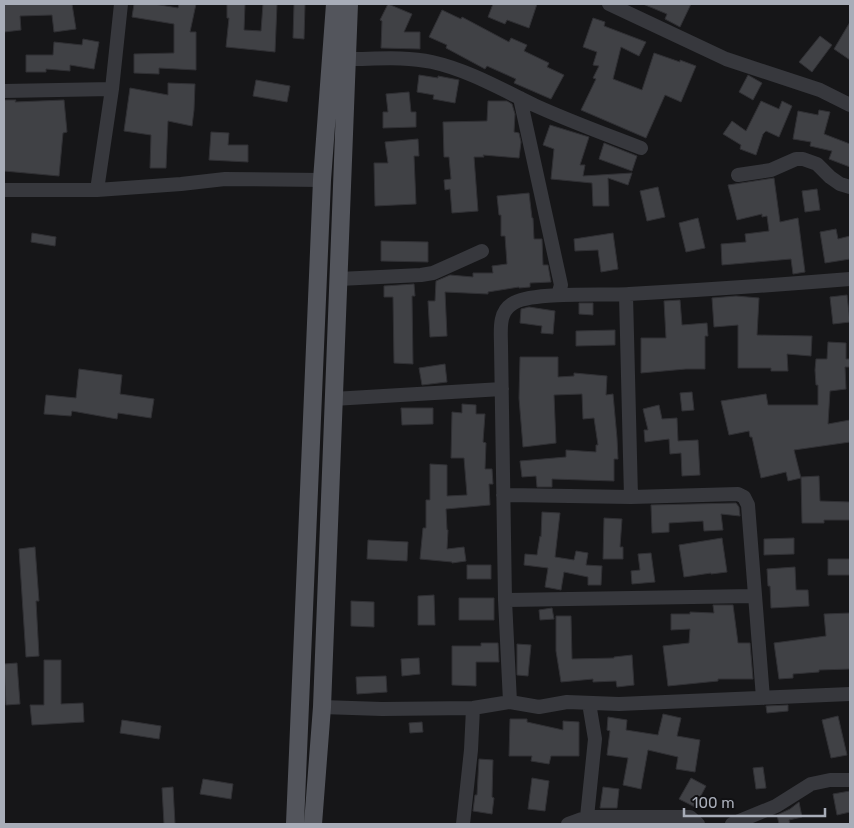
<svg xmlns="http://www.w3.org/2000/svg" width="854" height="828" font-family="Rubik,sans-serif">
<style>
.building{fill:#404145;stroke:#303034}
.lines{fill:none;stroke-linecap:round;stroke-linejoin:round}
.minor{stroke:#37383d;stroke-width:14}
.major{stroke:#53555c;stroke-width:18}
</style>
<rect width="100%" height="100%" fill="#161618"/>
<!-- building -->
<path class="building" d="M4,4h68l4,25 -22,3 -2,-17 -32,1 1,14 -17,2z
M134,4h20l24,4 1,-4h17l-6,28h6v38l-37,-2v6l-25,-1v-19l40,-1v-29l-42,-7z
M227,4h18l-1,26 17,1 2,-27h14l-2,48 -49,-5 3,-29h-2z
M294,4h11l-1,35 -11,-1z
M388,4l24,10 -8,18h16v17l-39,-1 1,-27 -2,-1z
M493,4h44l-8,24 -22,-8 -2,4 -17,-7z
M643,4h48l-11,23 -15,-8 2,-5z
M442,10l19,9 1,-2 47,25 2,-4 16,7 -3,6 25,12 -2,4 17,8 -13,24 -37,-16 2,-4 -29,-13 -2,3 -39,-21 1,-3 -18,-8z
M593,18l12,4 -1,4 42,16 -7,14 -18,-9 -8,32 29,11 12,-37 26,9v-2l16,6 -15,36 -16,-7 -19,43 -65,-28 15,-31 -3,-1 6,-12 -6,-1 4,-13 -14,-5z
M850,22v38l-16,-11z
M820,36l12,9 -20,27 -13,-10z
M83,39l16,3 -5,27 -24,-4v6l-24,-2v3h-20v-17h27l1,-13 28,3z
M419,75l19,3v-2l21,4 -4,23 -22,-4 1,-4 -17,-3z
M748,75l14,8 -9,17 -14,-8z
M256,80l34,6 -3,16 -34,-6z
M168,83l27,1 -1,26 -2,16 -24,-5 -2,47h-16l1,-33 -27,-4 6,-43 38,7z
M409,92l2,20h5v15l-33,1v-16h5l-2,-18z
M4,100h12l-1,2 49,-2 3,32 -4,1 -4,43 -55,-5z
M488,101h19l5,3 3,10 -1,18 5,1 2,9 -2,16 -36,-3 1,2h-10l4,54 -26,2 -2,-24 -5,1 -1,-10 7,-1 -2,-22h-5l-1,-35 44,-1z
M761,101l18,8 3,-8 10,5 -13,31 -13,-6 -3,3 -7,21 -16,-6 1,-4 -18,-11 9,-13 14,10z
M819,110l11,2 -6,22 26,10v23l-21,-8 3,-8 -22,-5 1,-4 -18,-3 5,-28 20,4z
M550,125l39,12 -9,28h5l-2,11 49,-3 -4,12 -20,-7 1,28h-16l-1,-23 -41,-4 3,-30 -11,-4z
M211,132l18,1 -1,12h20v17l-39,-2z
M418,139l1,17h-5l2,48 -41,2 -1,-43h14l-3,-21z
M604,143l33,13 -5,15 -33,-12z
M774,178l6,44 18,-4 7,54 -12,2 -2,-15 -69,6 -1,-21 25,-2 -1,-8 24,-3 -2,-15 -5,1v-3l-25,6 -9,-35z
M658,187l7,30 -18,4 -7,-30z
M817,189l3,21 -15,2 -3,-21z
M529,193l3,25h1l1,21h8l1,26h5l3,17 -21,1v4l-11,1v-1l-31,5v2l-43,-2 2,44 -17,1 -2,-36h7l1,-20 14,-6 23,2v-4h20l-1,-7 15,-2 -2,-28h-4v-21h-2l-2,-19z
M698,218l7,30 -19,4 -7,-29z
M836,229l2,10 12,-3v23l-25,4 -5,-31z
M32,233l24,4 -1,9 -24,-4z
M613,233l5,36 -17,3 -3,-22 -23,1 -1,-12z
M381,241l47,1v20l-47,-1z
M414,284l1,12h-3l1,68 -19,-1 -1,-66h-9v-11z
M847,295l3,27 -17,2 -3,-27z
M736,296l23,2 -2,37 55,1 -1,20 -24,-2 1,17h-17v-3h-33v-43l-24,2 -2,-29z
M680,300l2,25 25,-2 1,13h-3v33h-19l-45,4v-35h25l-2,-37z
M579,303h14v12l-14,-1z
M529,307l26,4 -2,23 -12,-1 1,-7 -22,-3 1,-14z
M615,330v15l-39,1v-15z
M828,342l18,1v16h4v8h-5l1,22 -16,2 -2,33 22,-4v22l-56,8 7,28 -13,3 -2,-9 -25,6 -9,-41h-2l-1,-6 -20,4 -8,-34 45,-7 2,11h50v-20h-2l-1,-15 1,-11h11z
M520,357h38v20l16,-1v-3l33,3 -1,19 7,-1 4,44 1,21h-4v22l-62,-2v8h-15l-1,-11 -14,1 -2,-16 46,-4v-7l30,2v-7h2l-4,-27 -11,1 -1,-25 -28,1 2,48 -33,4 -4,-49z
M445,364l2,18 -25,3 -3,-17z
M79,369l43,6 -2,19 34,5 -3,19 -33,-5 -1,6 -45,-8 -1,5 -27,-2 2,-19 30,3z
M692,392l2,18 -12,1 -2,-18z
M462,404l14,1v9h9l-2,28 3,1 -1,26h7l1,15h-4l1,21 -44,4 1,21h1l-1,19 17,-2 2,14 -14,2v-1l-32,-3 3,-31h3v-28h4v-36l17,1v31l20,-1 -3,-37h-13l1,-46 10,1z
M659,405l3,14 15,-1 1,23 20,-1 2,35 -18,1 -1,-23 -11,1 -1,-15 -24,3 -1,-12h4l-5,-21z
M401,408h32v16l-31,1z
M819,476l1,25 30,1v18h-26v3h-22l-1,-46z
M736,503l3,4 1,9 -19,-2 2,16 -19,1 -1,-10 -34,2v9l-17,1 -1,-28z
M542,512l18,1 -5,44 19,3 2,-9 12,2 -2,12 16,1 -1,19h-13v-8l-24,-5 -3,18 -16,-3 3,-19 -24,-3 1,-11 12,1 3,-19 1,1z
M604,518l18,1 -2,28h3v12h-20z
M722,538l5,34 -16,2v-1l-27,4 -5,-32z
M794,538v16l-30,1v-16z
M368,540l40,2 -1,19 -40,-2z
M35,547l4,54h-3l3,55 -13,1 -7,-108z
M651,553l4,29 -23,2 -1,-13 9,-1 -2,-16z
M828,559h22v16h-22z
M467,565h24v14h-24z
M795,567l1,23h12l1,16 -38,2 -1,-22h-2l-1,-17z
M434,595l1,30h-17v-29z
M459,598h35v22h-35z
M351,601l23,1v25l-23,-1z
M713,605h20l5,38h12l3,36h-35v2l-50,5 -5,-40 26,-3 1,-14 -19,1v-16h19v-2l24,1z
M552,608l2,11 -14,1 -1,-10z
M850,613v56l-31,1v2l-26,2v4l-14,1 -5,-36 52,-7 -2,-22z
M556,616h15l1,43 42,-1v-1l18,-2 2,30 -17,2 -1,-6 -23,1v-3l-32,3 -5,-31z
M481,643h17l1,19h-23v24l-24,-1v-39h29z
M517,644l14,1 -3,31 -11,-1z
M419,658l1,16 -18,2 -1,-17z
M44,660h17v44l22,-1 1,19 -52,3 -2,-20h14z
M17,663l3,41 -14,1 -2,-41z
M386,676l1,16 -30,2 -1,-17z
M788,705v6l-21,2 -1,-7z
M663,714l18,4 -4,18 23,4 -5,32 -19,-3 2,-12 -30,-7 -7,39 -18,-4 5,-27 -21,-3 3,-24 -3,-1 1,-13 19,3 -1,10 32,5z
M838,716l9,39 -16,3 -9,-38z
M510,719h17v3l36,8v-9l16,1v34h-28l-2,8 -18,-3 1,-5h-23z
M122,720l39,6 -2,13 -39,-6z
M422,722l1,10 -13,1 -1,-10z
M479,759l14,1 -1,37 2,1 -2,16 -19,-3 2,-16h2z
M763,767l3,21 -10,1 -3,-21z
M532,778l17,3 -4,30 -17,-2z
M691,778l15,8 -11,21 -16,-8z
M203,779l30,5 -2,15 -31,-5z
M173,787l2,37h-11l-2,-36z
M603,787l16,2 -2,19h-17z
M850,791v21l-13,3 -4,-21z
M799,802l3,15 -13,3 1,4h-11l-2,-9 13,-6z"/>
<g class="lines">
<!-- minor -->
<path class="minor" d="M609,4l117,55 94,31 30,15
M348,59c27,0 57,-3 84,3 36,8 69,27 102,43 35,16 71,29 107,43
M4,91l108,-2
M520,98l41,187 -3,10
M738,175l33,-5 25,-11h7l14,5 13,13 10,7 10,3
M4,190h93l84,-6 44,-5 97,1
M97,190l15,-101 9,-85
M339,279l82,-4 12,-2 49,-22
M626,295l5,202
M333,399l169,-10
M503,495l128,2 107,-3 6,3 4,8 15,193
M505,600l249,-4
M510,702l-5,-102 -4,-254c0,-15 -3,-33 11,-42 18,-13 92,-8 117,-10 74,-4 147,-9 221,-15
M322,707l60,2 91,-1 37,-6 29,5 28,-5 52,2 231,-10
M587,817l8,-78 -6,-36
M463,824l8,-74 2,-42
M568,824l19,-7h103l8,7
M732,824l44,-18 35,-22 19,-4h20"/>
<!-- major -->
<path class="major" d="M295,824l27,-644 13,-176
M313,824l9,-117 27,-703"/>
</g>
<!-- border -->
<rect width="854" height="828" fill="none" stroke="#a8adb8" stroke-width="10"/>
<!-- scale -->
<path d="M684 808v8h141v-8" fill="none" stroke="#a8adb8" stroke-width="2.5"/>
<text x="692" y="808" font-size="15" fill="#a8adb8" stroke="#111113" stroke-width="4" paint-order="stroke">100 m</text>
</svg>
